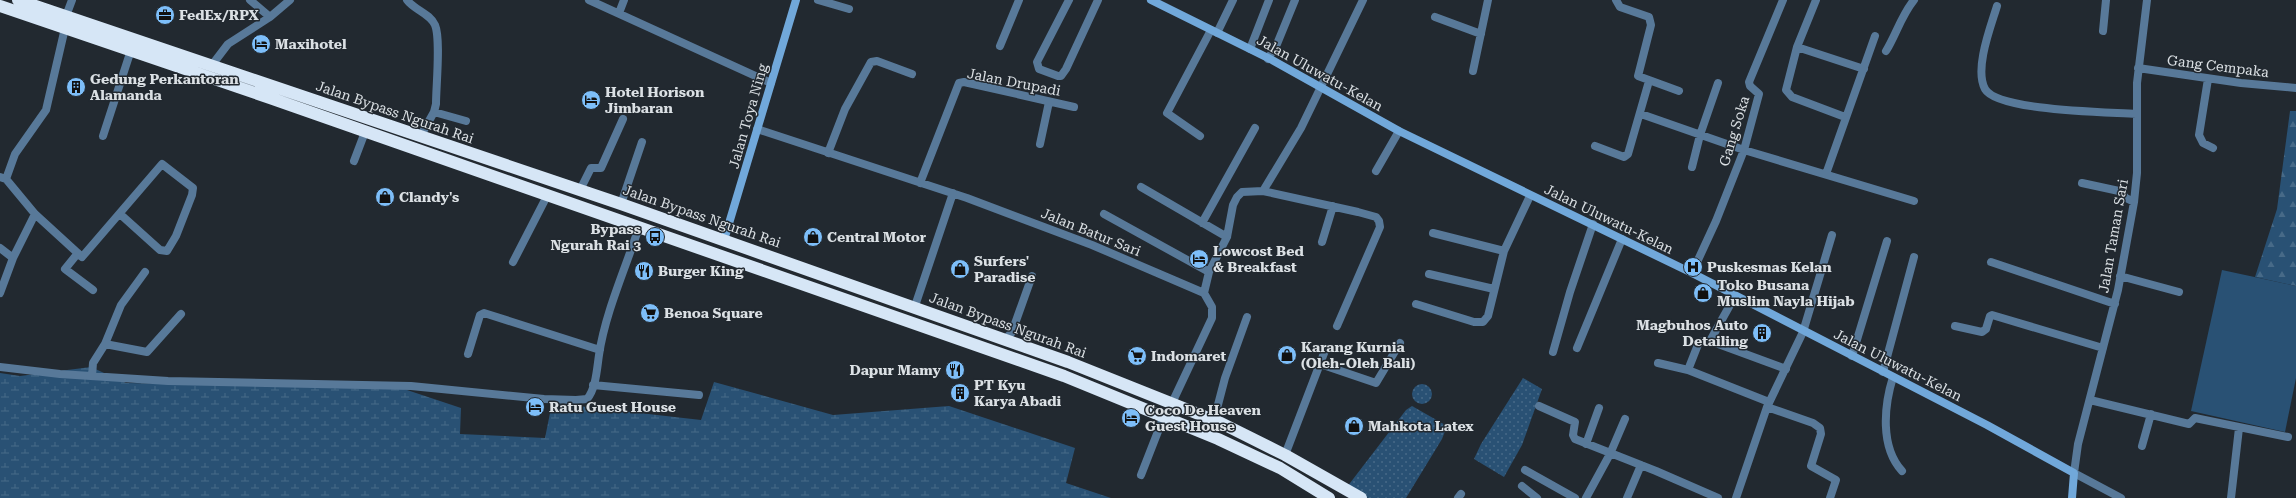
<svg xmlns="http://www.w3.org/2000/svg" width="2296" height="498" font-family="'Roboto Serif',serif">
<style>
.grass{fill:url(#grass-dots)}
.forest{fill:url(#forest-firs)}
.wetland{fill:url(#wetland-marsh)}
.pitch{fill:#295174}
.lines{fill:none;stroke-linecap:round;stroke-linejoin:round}
.street{stroke:#587999;stroke-width:8}
.secondary{stroke:#71a8da;stroke-width:8}
.highway{stroke:#d6e6f6;stroke-width:12}
.labels{text-anchor:middle;dominant-baseline:central;stroke-width:3;stroke-linejoin:round;paint-order:stroke}
.poi-label{font-size:14px;font-weight:bold;fill:#dbe0e4;stroke:#222930;text-anchor:start}
.street-label{font-size:14px;fill:#dbe0e4;stroke:#222930}
</style>
<defs>
<pattern id="grass-dots" width="8" height="8" patternUnits="userSpaceOnUse"><rect width="8" height="8" fill="#295174"/><path d="M2 2h.1M6 6h.1" fill="none" stroke="#476a88" stroke-width="1.8" stroke-linecap="round"/></pattern>
<pattern id="forest-firs" width="22" height="20" patternUnits="userSpaceOnUse"><rect width="22" height="20" fill="#295174"/><path d="M5 1l3.5 6h-7zM16 11l3.5 6h-7z" fill="#476a88"/></pattern>
<pattern id="wetland-marsh" width="20" height="14" patternUnits="userSpaceOnUse"><rect width="20" height="14" fill="#295174"/><path d="M1 5h8M5 5V1M11 12h8M15 12V8" fill="none" stroke="#476a88"/></pattern>
</defs>
<rect width="100%" height="100%" fill="#222930"/>
<!-- grass -->
<path class="grass" d="M1523,378l19,11 -20,56 -18,32 -30,-18 7,-15z
M1412 394a10 10 0 1 1 20 0a10 10 0 1 1-20 0Z
M1412,406l35,20 -5,13 -36,59h-38l-21,-11 59,-77z"/>
<!-- forest -->
<path class="forest" d="M2290,111h6v175l-41,-9 22,-68z"/>
<!-- wetland -->
<path class="wetland" d="M91,367l35,16 275,5 60,20 -1,26 85,4 7,-35 149,17 13,-38 119,33 116,-9 126,42 -9,35 45,15h-1111v-125l20,3z"/>
<!-- pitch -->
<path class="pitch" d="M2222,270l74,16v92l-11,54 -94,-21z"/>
<g class="lines">
<!-- street -->
<path class="street" d="M250,0l20,17
M407,0c7,10 23,13 28,25 6,14 1,61 1,79l-2,8
M589,0l182,83
M818,0l31,9
M1069,0l-32,62 2,7 19,7h3l5,-7 32,-69
M1616,0l4,7 29,10 2,8 -13,51 41,15
M1816,0l-19,47 -11,43 6,7 53,20
M1997,6c-6,20 -23,63 -12,83 12,22 124,23 151,25
M619,13l5,-13
M66,16l6,-16
M1435,17l46,17
M2103,31l3,-31
M1217,33l16,-33
M1000,46l19,-46
M1797,47l67,22
M1250,49l19,-49
M1886,51c10,-16 15,-35 28,-51
M1268,59l9,-15 18,-44
M212,65l16,-21 42,-27 20,-17
M2138,68l103,15 55,5
M1473,71l15,-71
M2208,79l-9,56 4,8 10,5
M1641,114l103,36 170,51
M757,129l210,69 125,47 112,48 8,14v11l-40,85
M103,136l28,-86
M1200,136l-33,-23 44,-83
M420,137l14,-25 32,9
M1040,144l9,-42
M1595,146l29,11 4,-3 21,-73
M828,153l17,-44 26,-47 6,-1 35,13
M354,161l11,-29
M1692,167l8,-32 18,-52
M1376,171l23,-40
M1826,174l49,-138
M0,177l6,2 29,35 47,43 80,-93 31,24 -1,7 -16,41 -9,15 -7,-1 -40,-36
M6,179l9,-25 31,-44 19,-82
M920,183l39,-100 5,-1 110,25
M2082,183l37,8 7,7 8,4
M1141,187l86,50
M580,190l11,-22h10l22,-49
M1263,191l38,-63 62,-128
M621,204l21,-62
M1104,214l105,58
M1202,223l53,-95
M1433,233l71,18
M1322,242l11,-36
M0,248l13,10
M78,253l-13,16 28,21
M513,262l35,-68
M1991,262l124,42
M1692,273l24,-52 28,-71 15,-56 -9,-8 -1,-4 34,-82
M1429,274l65,15
M2120,276l59,16
M0,293l13,-35 22,-44
M1204,293l5,-21 18,-35 6,-32 4,-8 5,-5 21,-1 95,21 18,5 3,4 1,6 -43,99
M1416,304l58,18h9l5,-6 16,-65 26,-55
M915,306l38,-113
M1955,326l27,6 4,-3 4,-13 2,-1 111,33
M1005,340l7,-8 20,-56
M1710,341l25,-45
M105,344l16,-39 24,-33
M1577,348l45,-109
M1553,352l17,-60 23,-68
M468,354l12,-39 4,-2 116,37
M1852,356l35,-115
M1658,363l30,7 11,-28 11,-1 76,28
M1320,364l56,19 24,-40
M0,367l60,7 108,7 243,5 133,13 32,1 11,-1c9,-10 10,-31 12,-44 6,-42 27,-88 40,-128
M1688,370l81,32
M1883,372l31,-115
M92,376l1,-13 12,-19 42,8 34,-38
M1893,377c-9,29 -13,70 9,94
M593,385l106,10
M2090,400l99,24 6,-6 93,19
M1539,406l36,16 -2,13 2,4 81,32 62,27
M1767,407l46,16 7,5 1,6 -10,32 25,14 -6,18
M1214,420l11,-42 22,-61
M1586,444l13,-36
M2142,446l9,-32
M1285,455l41,-107
M1525,470l50,28
M1141,475l23,-59
M1522,486l15,12
M1458,498l3,-4
M1586,498l24,-44 15,-35
M1627,498l14,-33
M1736,498l31,-91 36,-75 29,-97
M2121,498l-47,-25 4,-29 40,-154 16,-88 3,-29v-90l10,-83
M2231,498l8,-70"/>
<!-- secondary -->
<path class="secondary" d="M1151,0l121,60 127,71 293,142 295,152 87,48 -2,25
M724,240l72,-240"/>
<!-- highway -->
<path class="highway" d="M18,0l603,204 447,158 153,61 64,32 76,43
M0,6l270,92 794,278 154,63 62,29 49,30"/>
</g>
<!-- icons -->
<defs>
<symbol id="office-disc" viewBox="-11 -11 22 22"><circle r="9.5" fill="#7dbef9" stroke="#222930"/><path d="M-6-3h4V-5.5h4V-3h4V5H-6ZM-1-4.5V-3h2v-1.5ZM-6 0V1H6V0Z" fill="#111"/></symbol>
<symbol id="hotel-disc" viewBox="-11 -11 22 22"><circle r="9.5" fill="#7dbef9" stroke="#222930"/><path d="M-6-4.5h1.5V1H6V5H4.5V3h-9V5H-6ZM-4 0a1.8 1.8 0 1 1 3.6 0ZM.5 0V-2.5h3Q6-2.5 6 0Z" fill="#111"/></symbol>
<symbol id="building-disc" viewBox="-11 -11 22 22"><circle r="9.5" fill="#7dbef9" stroke="#222930"/><path d="M-4-6H4V6H1V3H-1V6H-4ZM-2.5-4.3h1.7v1.8h-1.7ZM.8-4.3h1.7v1.8H.8ZM-2.5-1h1.7V.8h-1.7ZM.8-1h1.7V.8H.8Z" fill="#111"/></symbol>
<symbol id="shop-disc" viewBox="-11 -11 22 22"><circle r="9.5" fill="#7dbef9" stroke="#222930"/><path d="M-5-2.5h2.3a2.7 3.5 0 0 1 5.4 0H5L5.5 6h-11ZM-1.5-2.5h3a1.5 2.3 0 0 0-3 0Z" fill="#111"/></symbol>
<symbol id="bus-disc" viewBox="-11 -11 22 22"><circle r="9.5" fill="#7dbef9" stroke="#222930"/><path d="M-5-6H5V4H4V6H2V4H-2V6H-4V4H-5ZM-3.5-4V0h7V-4ZM-3.5 1.2v1.5H-2V1.2ZM2 1.2v1.5H3.5V1.2Z" fill="#111"/></symbol>
<symbol id="hospital-disc" viewBox="-11 -11 22 22"><circle r="9.5" fill="#7dbef9" stroke="#222930"/><path d="M-5-5h3v3.5h4V-5h3V5h-3V1.5h-4V5h-3Z" fill="#111"/></symbol>
<symbol id="restaurant-disc" viewBox="-11 -11 22 22"><circle r="9.5" fill="#7dbef9" stroke="#222930"/><path d="M-5-6h1v4h1v-4h1v4h1v-4h1v5L-1.5 .5V6h-2V.5L-5-1ZM5-6V6H3V1.5H1.5Q1.5-4 5-6Z" fill="#111"/></symbol>
<symbol id="supermarket-disc" viewBox="-11 -11 22 22"><circle r="9.5" fill="#7dbef9" stroke="#222930"/><path d="M-6-5.5h2.5l.6 2H6L4.5 2H-2.5L-4.4-4H-6ZM-1.5 3.2a1.3 1.3 0 1 0 .1 0ZM3 3.2a1.3 1.3 0 1 0 .1 0Z" fill="#111"/></symbol>
</defs>
<g fill-rule="evenodd">
<use href="#office-disc" x="154" y="4" width="22" height="22"/>
<use href="#hotel-disc" x="250" y="33" width="22" height="22"/>
<use href="#building-disc" x="65" y="76" width="22" height="22"/>
<use href="#hotel-disc" x="580" y="89" width="22" height="22"/>
<use href="#shop-disc" x="374" y="186" width="22" height="22"/>
<use href="#bus-disc" x="644" y="226" width="22" height="22"/>
<use href="#shop-disc" x="802" y="226" width="22" height="22"/>
<use href="#hotel-disc" x="1188" y="248" width="22" height="22"/>
<use href="#hospital-disc" x="1682" y="256" width="22" height="22"/>
<use href="#shop-disc" x="949" y="258" width="22" height="22"/>
<use href="#restaurant-disc" x="633" y="260" width="22" height="22"/>
<use href="#shop-disc" x="1692" y="282" width="22" height="22"/>
<use href="#supermarket-disc" x="639" y="302" width="22" height="22"/>
<use href="#building-disc" x="1751" y="322" width="22" height="22"/>
<use href="#shop-disc" x="1276" y="344" width="22" height="22"/>
<use href="#supermarket-disc" x="1126" y="345" width="22" height="22"/>
<use href="#restaurant-disc" x="944" y="359" width="22" height="22"/>
<use href="#building-disc" x="949" y="382" width="22" height="22"/>
<use href="#hotel-disc" x="524" y="396" width="22" height="22"/>
<use href="#hotel-disc" x="1120" y="407" width="22" height="22"/>
<use href="#shop-disc" x="1343" y="415" width="22" height="22"/>
</g>
<g class="labels">
<!-- poi labels -->
<g class="poi-label">
<text x="179" y="15">FedEx/RPX</text>
<text x="275" y="44">Maxihotel</text>
<text x="90" y="79">Gedung Perkantoran<tspan x="90" dy="16">Alamanda</tspan></text>
<text x="605" y="92">Hotel Horison<tspan x="605" dy="16">Jimbaran</tspan></text>
<text x="399" y="197">Clandy's</text>
<text x="641" y="229" text-anchor="end">Bypass<tspan x="641" dy="16">Ngurah Rai 3</tspan></text>
<text x="827" y="237">Central Motor</text>
<text x="1213" y="251">Lowcost Bed<tspan x="1213" dy="16">&amp; Breakfast</tspan></text>
<text x="974" y="261">Surfers'<tspan x="974" dy="16">Paradise</tspan></text>
<text x="1707" y="267">Puskesmas Kelan</text>
<text x="658" y="271">Burger King</text>
<text x="1717" y="285">Toko Busana<tspan x="1717" dy="16">Muslim Nayla Hijab</tspan></text>
<text x="664" y="313">Benoa Square</text>
<text x="1748" y="325" text-anchor="end">Magbuhos Auto<tspan x="1748" dy="16">Detailing</tspan></text>
<text x="1301" y="347">Karang Kurnia<tspan x="1301" dy="16">(Oleh-Oleh Bali)</tspan></text>
<text x="1151" y="356">Indomaret</text>
<text x="941" y="370" text-anchor="end">Dapur Mamy</text>
<text x="974" y="385">PT Kyu<tspan x="974" dy="16">Karya Abadi</tspan></text>
<text x="549" y="407">Ratu Guest House</text>
<text x="1145" y="410">Coco De Heaven<tspan x="1145" dy="16">Guest House</tspan></text>
<text x="1368" y="426">Mahkota Latex</text>
</g>
<!-- street labels -->
<g class="street-label">
<text transform="translate(2218 66) rotate(7)">Gang Cempaka</text>
<text transform="translate(1320 73) rotate(29)">Jalan Uluwatu-Kelan</text>
<text transform="translate(1014 82) rotate(11)">Jalan Drupadi</text>
<text transform="translate(395 112) rotate(19)">Jalan Bypass Ngurah Rai</text>
<text transform="translate(748 116) rotate(-74)">Jalan Toya Ning</text>
<text transform="translate(1734 131) rotate(-73)">Gang Soka</text>
<text transform="translate(702 216) rotate(19)">Jalan Bypass Ngurah Rai</text>
<text transform="translate(1609 219) rotate(26)">Jalan Uluwatu-Kelan</text>
<text transform="translate(1091 232) rotate(22)">Jalan Batur Sari</text>
<text transform="translate(2113 236) rotate(-80)">Jalan Taman Sari</text>
<text transform="translate(1008 325) rotate(20)">Jalan Bypass Ngurah Rai</text>
<text transform="translate(1898 365) rotate(27)">Jalan Uluwatu-Kelan</text>
</g>
</g>
</svg>
